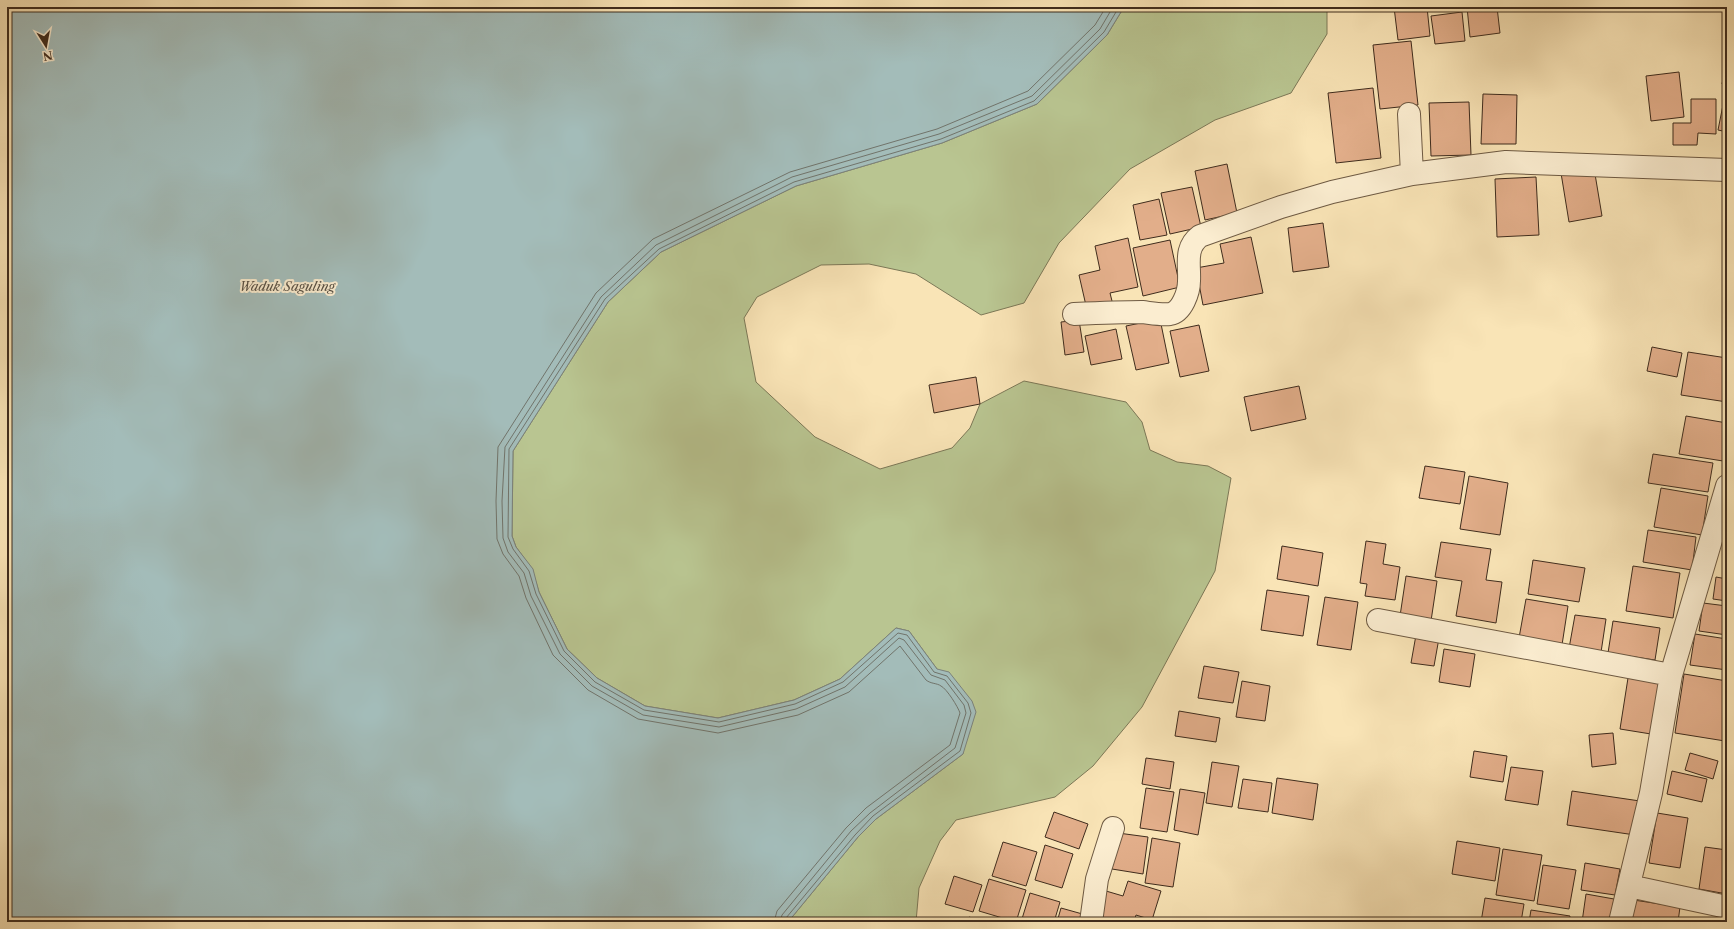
<svg xmlns="http://www.w3.org/2000/svg" width="1734" height="929" font-family="'Libre Caslon Text',serif">
<style>
.green{fill:#b9c591;stroke:#7c7857}
.water{fill:#a3bcb9;stroke:#7b827b}
.lines{fill:none;stroke-linecap:round;stroke-linejoin:round}
.shore{stroke:#71746b;stroke-width:1}
.building{fill:#e2ae8a;stroke:#3f2c1d}
.street-casing{stroke:#6e5a43;stroke-width:24}
.street{stroke:#fbedd0;stroke-width:22}
.labels{text-anchor:middle;dominant-baseline:central;stroke-width:4;stroke-linejoin:round;paint-order:stroke}
.water-label{font-size:13px;font-style:italic;fill:#585044;stroke:#fbedd0}
</style>
<rect width="100%" height="100%" fill="#f9e4b6"/>
<filter id="stains"><feTurbulence type="fractalNoise" baseFrequency=".005" numOctaves="4"/><feColorMatrix values="0 0 0 0 .2 0 0 0 0 .09 0 0 0 0 .02 0 0 0 .5 -.17"/></filter>
<radialGradient id="worn" r=".72"><stop offset=".6" stop-color="#630" stop-opacity="0"/><stop offset="1" stop-color="#630" stop-opacity=".3"/></radialGradient>
<!-- green -->
<path class="green" d="M1124,7h203v27l-36,59 -76,27 -85,49 -71,74 -35,60 -43,12 -65,-41 -47,-10 -48,1 -64,32 -13,21 12,64 59,55 65,32 72,-21 18,-20 10,-24 44,-23 102,21 16,20 8,28 27,12 31,4 23,12 -16,93 -73,136 -49,59 -38,31 -99,23 -16,21 -21,47 -3,34h-128l70,-85 18,-18 87,-65 -26,-85 -28,-38 -13,-3 -56,51 -46,21 -76,18 -73,-12 -48,-28 -30,-29 -28,-57 -7,-23 -16,-22 -4,-11 1,-85 95,-149 53,-50 135,-66 146,-43 95,-39 70,-69z"/>
<!-- water -->
<path class="water" d="M7,7h1117l-17,28 -70,69 -95,39 -146,43 -135,66 -53,50 -95,149 -1,85 4,11 17,22 6,23 28,57 30,29 48,28 73,12 76,-18 46,-21 56,-51 13,3 28,38 12,3 23,29 4,11 -13,42 -87,65 -18,18 -70,85h-781z"/>
<g class="lines">
<!-- shore -->
<path class="shore" d="M774,922l3,-11 69,-83 20,-20 84,-63 10,-32c-2,-6 -13,-24 -19,-27 -4,-3 -10,-2 -15,-6l-26,-34 -51,46 -51,23 -80,18 -80,-14 -50,-29 -35,-35 -27,-57 -7,-22 -16,-22 -6,-15 -1,-38 2,-54 98,-154 57,-54 137,-67 147,-43 91,-38 67,-66 11,-18
M780,922l2,-7 69,-84 19,-18 85,-65 11,-35 -2,-8 -19,-25 -14,-5 -27,-35 -5,-2 -54,49 -49,22 -77,18 -76,-12 -51,-29 -32,-32 -29,-58 -7,-23 -16,-21 -5,-14 -1,-37 3,-54 96,-150 55,-52 136,-68 147,-43 93,-38 68,-67 13,-22
M785,922l1,-4 69,-83 18,-19 87,-65 11,-38 -3,-10 -21,-27 -13,-4 -27,-37 -9,-2 -55,49 -48,22 -76,18 -75,-12 -49,-28 -31,-31 -28,-57 -7,-23 -16,-22 -5,-12 1,-88 96,-150 54,-50 135,-67 147,-43 93,-38 70,-69 15,-25"/>
</g>
<!-- building -->
<path class="building" d="M1394,7h33l3,29 -32,4z
M1467,7h30l3,26 -30,4z
M1462,12l3,29 -30,3 -4,-28z
M1411,41l7,64 -38,4 -7,-64z
M1727,60v25l-5,-1z
M1679,72l5,45 -33,4 -5,-45z
M1373,88l8,70 -45,5 -8,-70z
M1726,90h1v42l-9,-2z
M1483,94l34,1 -1,49h-35z
M1691,99h25v35l-18,-1 -1,12h-24v-22h18z
M1469,102l2,53 -40,1 -2,-53z
M1227,164l10,49 -32,7 -10,-49z
M1594,168l8,48 -33,6 -8,-49z
M1536,177l3,58 -42,2 -2,-58z
M1192,187l9,40 -31,7 -9,-41z
M1159,199l8,36 -27,5 -7,-35z
M1323,223l6,44 -36,5 -5,-44z
M1251,237l12,56 -60,12 -7,-37 28,-5 -4,-19z
M1128,238l10,49 -28,6 3,12 -26,5 -8,-35 21,-5 -5,-24z
M1170,240l10,47 -37,9 -10,-48z
M1160,319l9,44 -33,7 -10,-44z
M1079,320l5,32 -19,3 -4,-33z
M1199,325l10,46 -29,6 -10,-46z
M1116,329l6,30 -31,6 -6,-29z
M1652,347l30,6 -5,24 -30,-6z
M1688,352l39,6v44l-46,-7z
M976,377l4,27 -46,9 -5,-28z
M1299,386l7,33 -55,12 -7,-34z
M1686,416l41,7 -4,38 -44,-7z
M1653,454l60,9 -5,29 -60,-9z
M1425,466l40,6 -5,32 -41,-6z
M1469,476l39,7 -8,52 -40,-6z
M1661,488l47,8 -6,39 -48,-8z
M1648,530l48,7 -4,33 -49,-8z
M1366,541l20,3 -3,20 17,3 -5,33 -30,-4 2,-12 -7,-1z
M1441,542l50,7 -5,31 16,2 -6,41 -40,-7 6,-35 -27,-4z
M1282,546l41,7 -5,33 -41,-7z
M1533,560l52,8 -6,34 -51,-8z
M1633,566l47,7 -7,45 -47,-7z
M1406,576l31,5 -6,40 -31,-5z
M1716,577l11,2v22l-14,-2z
M1267,590l42,6 -6,40 -42,-6z
M1325,597l33,5 -7,48 -34,-5z
M1526,599l42,7 -6,39 -43,-7z
M1703,603l24,3v29l-28,-4z
M1575,615l31,4 -6,40 -32,-5z
M1613,621l47,7 -5,32 -47,-7z
M1695,634l32,5v31l-37,-5z
M1416,635l23,3 -5,28 -23,-3z
M1444,649l31,5 -5,33 -31,-5z
M1204,666l35,6 -6,31 -35,-5z
M1684,674l43,7v45l-2,15 -50,-8z
M1628,678l31,5 -8,51 -31,-5z
M1242,681l28,5 -5,35 -29,-4z
M1179,711l41,7 -4,24 -41,-6z
M1613,733l3,31 -24,3 -3,-32z
M1474,751l33,5 -4,26 -33,-5z
M1690,753l28,8 -5,18 -28,-9z
M1146,758l28,4 -4,27 -28,-5z
M1212,762l27,4 -7,41 -26,-4z
M1511,767l32,4 -5,34 -33,-5z
M1672,771l35,8 -5,23 -35,-8z
M1277,778l41,6 -5,36 -41,-7z
M1243,779l29,4 -4,29 -30,-4z
M1146,788l28,4 -7,40 -27,-4z
M1180,789l25,4 -7,42 -24,-5z
M1572,791l68,10 -5,34 -68,-10z
M1054,812l34,12 -9,25 -34,-12z
M1657,813l31,5 -8,50 -31,-5z
M1118,833l30,4 -5,37 -31,-5z
M1152,838l28,5 -7,44 -28,-4z
M1457,841l43,7 -5,33 -43,-7z
M1003,842l34,10 -11,34 -34,-10z
M1045,845l28,9 -11,34 -27,-8z
M1705,847l22,3v44l-28,-5z
M1503,849l39,6 -8,46 -38,-6z
M1585,863l35,6 -5,26 -34,-5z
M1543,865l33,5 -7,39 -32,-5z
M954,876l28,9 -9,27 -28,-8z
M989,879l37,11 -10,32 -37,-11z
M1128,881l33,10 -9,29 -16,-5 -2,7h-38l10,-31 17,5z
M1030,893l30,9 -6,20h-33z
M1586,894l28,5 -4,23h-28z
M1485,898l39,6 -3,18h-40z
M1627,899l53,8 -2,15h-55z
M1061,908l25,7 -2,7h-27z
M1531,910l39,6 -1,6h-40z
M969,917l17,5h-19z"/>
<g class="lines">
<defs>
<path id="street" d="M1409,114l3,60
M1074,314c23,-1 46,-2 68,-2 9,1 19,3 28,2 12,-2 19,-22 19,-33 1,-16 -5,-33 11,-45l81,-29 51,-15 80,-18 94,-12 221,8
M1378,620l293,55
M1629,886l98,21
M1091,922l6,-43 16,-51
M1620,922l31,-129 20,-118 56,-189"/>
</defs>
<!-- street casing -->
<use href="#street" class="street-casing"/>
<!-- street -->
<use href="#street" class="street"/>
</g>
<g class="labels">
<!-- water labels -->
<g class="water-label">
<text x="287" y="286">Waduk Saguling</text>
</g>
</g>
<!-- margin -->
<rect width="1734" height="929" fill="none" stroke="#f9e4b6" stroke-width="24"/>
<rect x="8" y="8" width="1718" height="913" fill="none" stroke="#3f2c1d" stroke-width="2"/>
<rect x="12" y="12" width="1710" height="905" fill="none" stroke="#3f2c1d"/>
<!-- north arrow -->
<g transform="translate(46 46) rotate(169)" stroke="#fbedd0" stroke-width="3" paint-order="stroke">
<path d="M0-3L7 15L0 10L-7 15Z" fill="#3f2c1d"/>
<text y="-6" font-size="11" font-weight="bold" text-anchor="middle" fill="#3f2c1d">N</text>
</g>
<rect width="100%" height="100%" filter="url(#stains)"/>
<rect width="100%" height="100%" fill="url(#worn)"/>
</svg>
